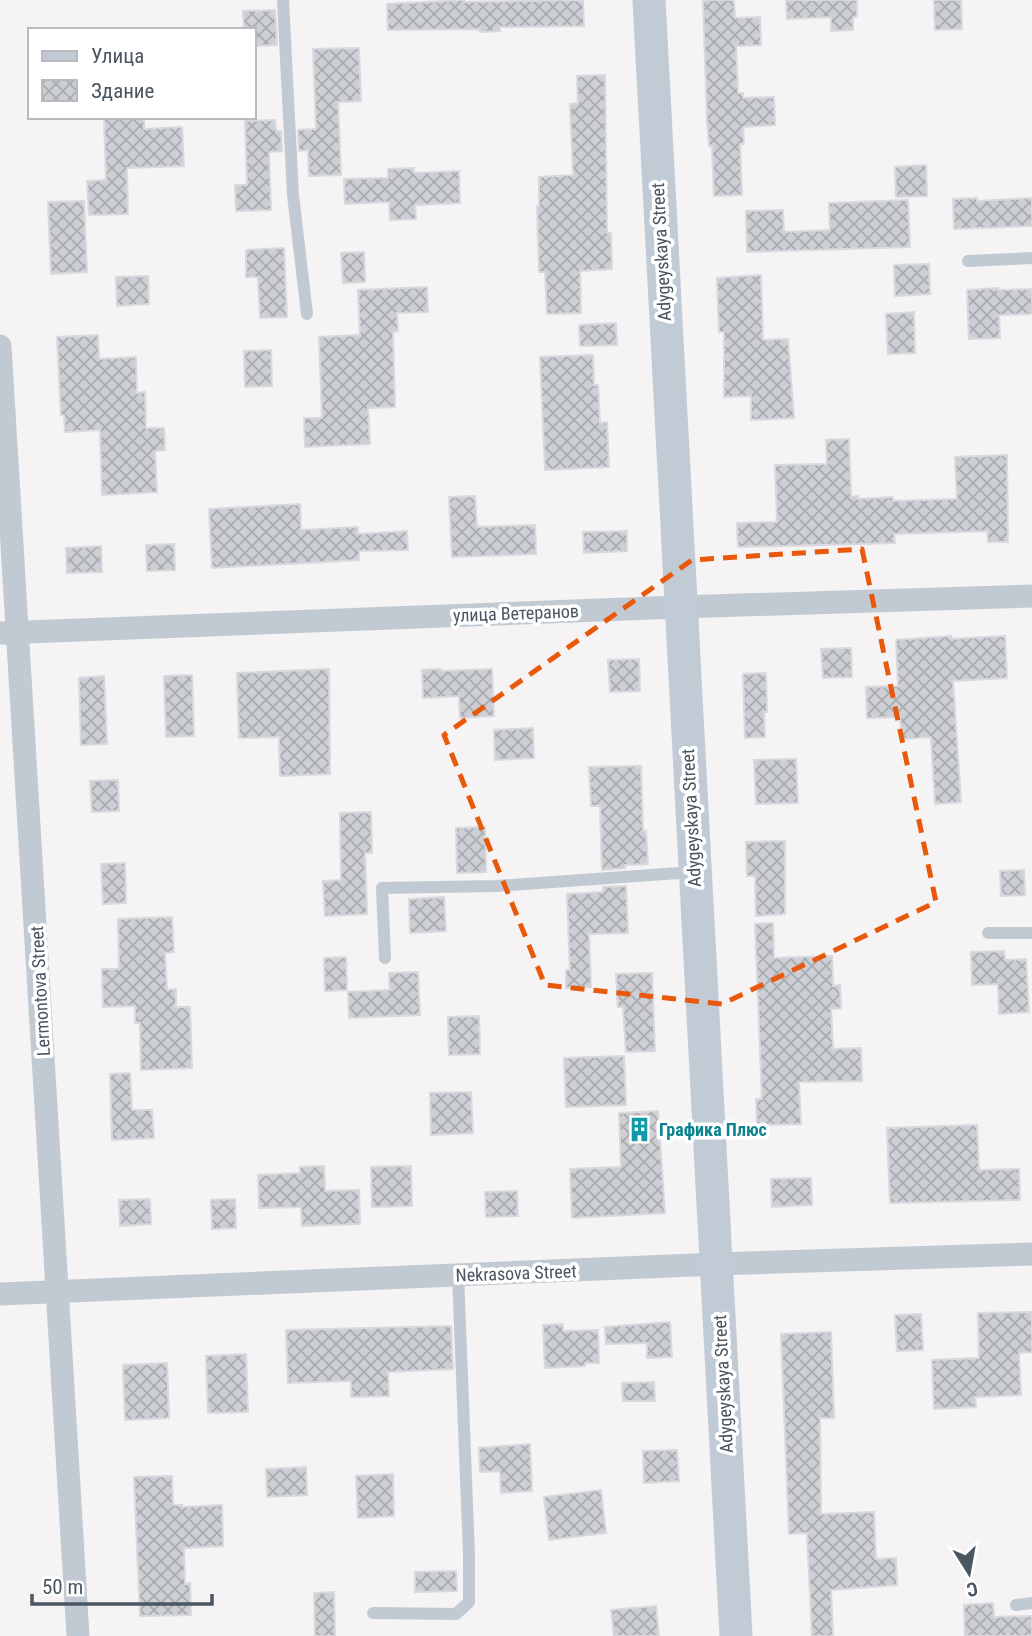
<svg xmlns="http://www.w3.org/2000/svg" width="1032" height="1636" font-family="'Roboto Condensed',sans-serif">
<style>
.building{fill:url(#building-cross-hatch);stroke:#d7d9de;stroke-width:2}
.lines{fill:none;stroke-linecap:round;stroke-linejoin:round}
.service{stroke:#c1cad2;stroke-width:12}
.minor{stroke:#c1cad2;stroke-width:23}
.secondary{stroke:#c1cbd6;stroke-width:33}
.marked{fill:none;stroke:#e8590c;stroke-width:5;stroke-dasharray:14 9;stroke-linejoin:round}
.labels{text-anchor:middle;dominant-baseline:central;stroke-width:7;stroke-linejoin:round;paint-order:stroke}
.street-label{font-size:18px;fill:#4a5661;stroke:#fff}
.culture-label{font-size:18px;font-weight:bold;fill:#0d838f;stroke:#fff;text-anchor:start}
</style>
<defs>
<pattern id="building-cross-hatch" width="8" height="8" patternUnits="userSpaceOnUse" patternTransform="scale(1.75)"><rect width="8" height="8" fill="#cdcfd5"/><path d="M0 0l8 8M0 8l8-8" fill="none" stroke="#a8abb0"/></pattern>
</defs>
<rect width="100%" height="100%" fill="#f5f3f3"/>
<!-- building -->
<path class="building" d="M464,0v2l119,-2 1,26 -84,1v4l-20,1 -1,-3 -91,1 -1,-26z
M703,0h31l1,18 25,-1 1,28 -25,1 2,47h5v5l31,-1 1,28 -32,2 1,17h-4l2,51 -28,1 -2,-50h-3l-2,-26z
M786,0h71v16l-4,1v13l-22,1v-14l-44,2z
M934,0h27l1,29 -27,1z
M275,10l2,35 -23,1v-16h-10l-1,-19z
M359,48l2,53 -23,1 3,73 -32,1 -1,-26 -9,1 -1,-21 18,-1 -3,-80z
M605,75l2,158h4l1,36 -32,2 1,42 -34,1 -2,-42h-6l-2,-66h2v-29l34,-2 -3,-71 8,-1 -1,-27z
M104,117h40v12l38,-2 2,39 -57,2 1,46 -39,1 -2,-34 19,-1z
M275,120l1,11h5l1,20 -13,1 2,58 -35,1 -1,-26h12l-2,-64z
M926,165l1,31 -31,1 -1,-30z
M414,168v5l45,-2 1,32 -45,2 1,14 -26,1 -1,-18 -44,2 -1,-25 44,-1v-9z
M977,198v3l55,-3v28l-78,3 -1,-30z
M908,200l2,47 -163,5 -1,-41 37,-1 1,22 46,-2 -1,-27z
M84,201l3,71 -36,2 -3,-72z
M284,248l3,69 -27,1 -2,-41h-12v-27z
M364,252l1,30 -22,1 -2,-30z
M929,264l1,30 -35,2 -1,-31z
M761,275l2,65 25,-1 6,79 -43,2v-24l-27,1v-65h-5l-2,-54z
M148,276l1,28 -32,2 -1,-29z
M427,287l1,25 -31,1 1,18 -5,1 2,75 -27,1 2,36 -65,3 -1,-29h18l-3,-81 41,-2 -2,-45z
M998,288v2l34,-1v25l-33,1 1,23 -31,1 -2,-49z
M914,312l1,41 -27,1 -2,-40z
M616,323l1,22 -37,1 -1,-21z
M98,335l1,24 37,-2 1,36 8,-1 1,36h18l1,22 -10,1 2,41 -55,3 -2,-65 -35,2 -1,-17h-3l-4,-78z
M271,350l1,36 -27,1 -1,-36z
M593,355l1,30h4l2,38 7,-1 2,45 -64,3 -5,-113z
M849,439l2,58 7,-1v3l35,-2v4l64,-2 -2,-42 52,-2 1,87h-20l-1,-11 -93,3 1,9 -157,4 -1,-24 40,-1 -2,-57 52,-1 -1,-24z
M475,496l2,31 58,-2 1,29 -84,3 -3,-60z
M300,504l1,26 57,-3v7l49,-3 1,19 -49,1v9l-147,8 -3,-59z
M627,531v20l-43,2 -1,-21z
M174,544l1,26 -28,1 -1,-26z
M101,546l1,26 -35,1 -1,-25z
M951,636v3l54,-3 2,42 -54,3 8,121 -26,2 -4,-67 -29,2 -2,-22 -33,1 -1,-31 32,-1 -2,-46z
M851,648l1,29 -29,1 -2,-29z
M639,659l1,32 -30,1 -2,-32z
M329,669l1,105 -50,2 -1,-39 -40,1 -2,-65z
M441,669v2l51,-2 2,47 -34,2 -1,-22 -36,2 -1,-28z
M766,673l1,39h-3l1,25 -20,1 -2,-64z
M192,675l2,61 -28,1 -2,-61z
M104,676l3,68 -26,1 -2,-67z
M533,728l1,30 -39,2 -1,-30z
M796,759l2,44 -42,1 -2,-44z
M641,766l2,65h3l2,33 -23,1v3l-23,2 -2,-64h-9l-2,-39z
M118,780l1,31 -27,1 -2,-31z
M371,812l1,41h-7l2,61 -42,2 -2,-35 18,-1 -1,-67z
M485,827l1,45 -29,1 -1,-45z
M785,841v73l-29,2 -1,-40h-8l-1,-34z
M125,863l1,40 -23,1 -2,-40z
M1024,870l1,25 -24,1 -1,-25z
M626,886l2,47 -39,1 2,53 -25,1v-18h4l-3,-76 36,-2v-5z
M444,897l2,34 -36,2 -1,-34z
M172,917l2,35 -9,1 2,37 9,-1v18h14l2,61 -51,2 -1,-47h-5v-17l-32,1 -1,-38h17l-1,-50z
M773,923l1,35 58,-2 1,30 7,-1 1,23 -10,1 2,40 28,-1 1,33 -63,1 2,42 -44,1 -1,-26h6l-7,-175z
M1004,951l1,9 21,-1 3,53 -30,2 -1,-30 -26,1 -1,-33z
M346,957l1,33 -22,1 -1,-33z
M418,972l2,43 -71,3 -1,-26 42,-2 -1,-17z
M652,973l3,78 -29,1 -3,-45h-5l-2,-33z
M479,1016l1,38 -31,1 -1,-38z
M624,1056l2,49 -60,2 -2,-49z
M130,1073l2,37h20l2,28 -42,2 -2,-66z
M471,1092l2,41 -42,2 -1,-42z
M658,1111l7,102 -93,5 -2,-49 51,-2 -2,-54z
M977,1125l2,45 40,-1 1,31 -130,3 -3,-75z
M324,1166l1,25 34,-1 1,34 -58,2 -1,-19 -42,1 -1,-33 42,-2v-6z
M411,1166l1,40 -40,1 -1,-40z
M811,1178l1,27 -40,2 -1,-28z
M517,1191l1,25 -32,1 -1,-25z
M150,1199l1,25 -31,2 -1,-26z
M235,1199l1,29 -24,1 -1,-29z
M1032,1312v40l-13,1 2,42 -46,2 1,10 -42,2 -2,-49 47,-2 -1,-45z
M921,1314l2,36 -26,1 -2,-36z
M670,1322l2,35 -25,1v-15l-41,1 -1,-17z
M563,1324v7l35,-1 1,33h-14v3l-40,2 -2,-43z
M451,1326l2,43 -65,3 1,24 -38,1v-16l-63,2 -2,-53z
M831,1332l3,86h-14l1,96 53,-2 2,47 20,-1 1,27 -66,5 2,46h-21l-5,-103 -18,1 -8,-200z
M246,1354l2,58 -40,1 -2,-57z
M167,1363l2,55 -44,2 -2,-55z
M654,1382l1,19h-32l-1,-18z
M530,1444l2,47 -31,2 -1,-22 -20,1 -1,-24z
M677,1450l2,31 -35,2 -1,-32z
M306,1467l1,28 -40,2 -1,-28z
M393,1474l1,42 -36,2 -2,-42z
M172,1476l1,29h9v2l40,-2 1,41 -39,2 1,36 5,-1 1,32 -51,1 -6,-139z
M601,1490l5,43 -57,7 -5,-43z
M456,1571l1,20 -42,1v-20z
M334,1592l1,44h-20l-1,-43z
M993,1603l1,14 38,-1v20h-67l-1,-31z
M656,1606l3,30h-45l-3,-26z"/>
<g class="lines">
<!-- service -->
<path class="service" d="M283,0l10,195 14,119
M968,261l64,-3
M988,933h44
M385,958l-3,-70 114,-2 197,-14
M1016,1605l16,-2
M373,1613l83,1 13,-12v-47l-11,-280"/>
<!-- minor -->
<path class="minor" d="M0,346l78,1290
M0,633l679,-26 353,-11
M0,1294l717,-30 315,-10"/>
<!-- secondary -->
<path class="secondary" d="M649,0l87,1636"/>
</g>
<!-- marked area -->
<path class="marked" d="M862,549l74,353 -214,102 -177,-19 -101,-250 248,-175z"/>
<!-- icons -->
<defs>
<symbol id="building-bare" viewBox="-9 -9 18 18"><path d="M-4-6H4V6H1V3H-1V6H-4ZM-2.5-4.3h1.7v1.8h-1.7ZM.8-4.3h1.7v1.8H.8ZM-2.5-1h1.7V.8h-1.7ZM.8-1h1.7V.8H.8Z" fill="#0f9aa8" stroke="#fff" stroke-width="2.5" paint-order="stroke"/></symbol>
</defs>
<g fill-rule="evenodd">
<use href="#building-bare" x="622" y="1112" width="35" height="35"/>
</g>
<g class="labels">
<!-- street labels -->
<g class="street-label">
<text transform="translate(661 252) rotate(-93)">Adygeyskaya Street</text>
<text transform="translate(516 613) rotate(-2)">улица Ветеранов</text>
<text transform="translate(691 818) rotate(-93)">Adygeyskaya Street</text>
<text transform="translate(40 991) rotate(-93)">Lermontova Street</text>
<text transform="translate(516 1273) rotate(-2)">Nekrasova Street</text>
<text transform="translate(723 1384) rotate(-93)">Adygeyskaya Street</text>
</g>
<!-- culture labels -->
<g class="culture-label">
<text x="659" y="1129">Графика Плюс</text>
</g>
</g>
<!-- legend -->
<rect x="28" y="28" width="228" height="91" fill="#ffffff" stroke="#b7bbc0" stroke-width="2"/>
<rect x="42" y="51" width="35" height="10" fill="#c1cbd6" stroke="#b7bbc0" stroke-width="2"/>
<text x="91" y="63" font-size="21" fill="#4a5661">Улица</text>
<rect x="42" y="80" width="35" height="21" fill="url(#building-cross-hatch)" stroke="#b7bbc0" stroke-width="2"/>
<text x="91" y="98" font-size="21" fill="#4a5661">Здание</text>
<!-- north arrow -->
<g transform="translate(969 1573) rotate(169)" stroke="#ffffff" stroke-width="5" paint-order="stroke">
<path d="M0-5L12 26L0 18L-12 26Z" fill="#4a5661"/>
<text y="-10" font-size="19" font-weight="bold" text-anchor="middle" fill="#4a5661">С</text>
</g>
<!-- scale -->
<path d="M32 1594v10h180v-10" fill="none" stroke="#4a5661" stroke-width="3.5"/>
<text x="42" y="1594" font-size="21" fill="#4a5661" stroke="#ffffff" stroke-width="5" paint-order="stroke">50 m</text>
</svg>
